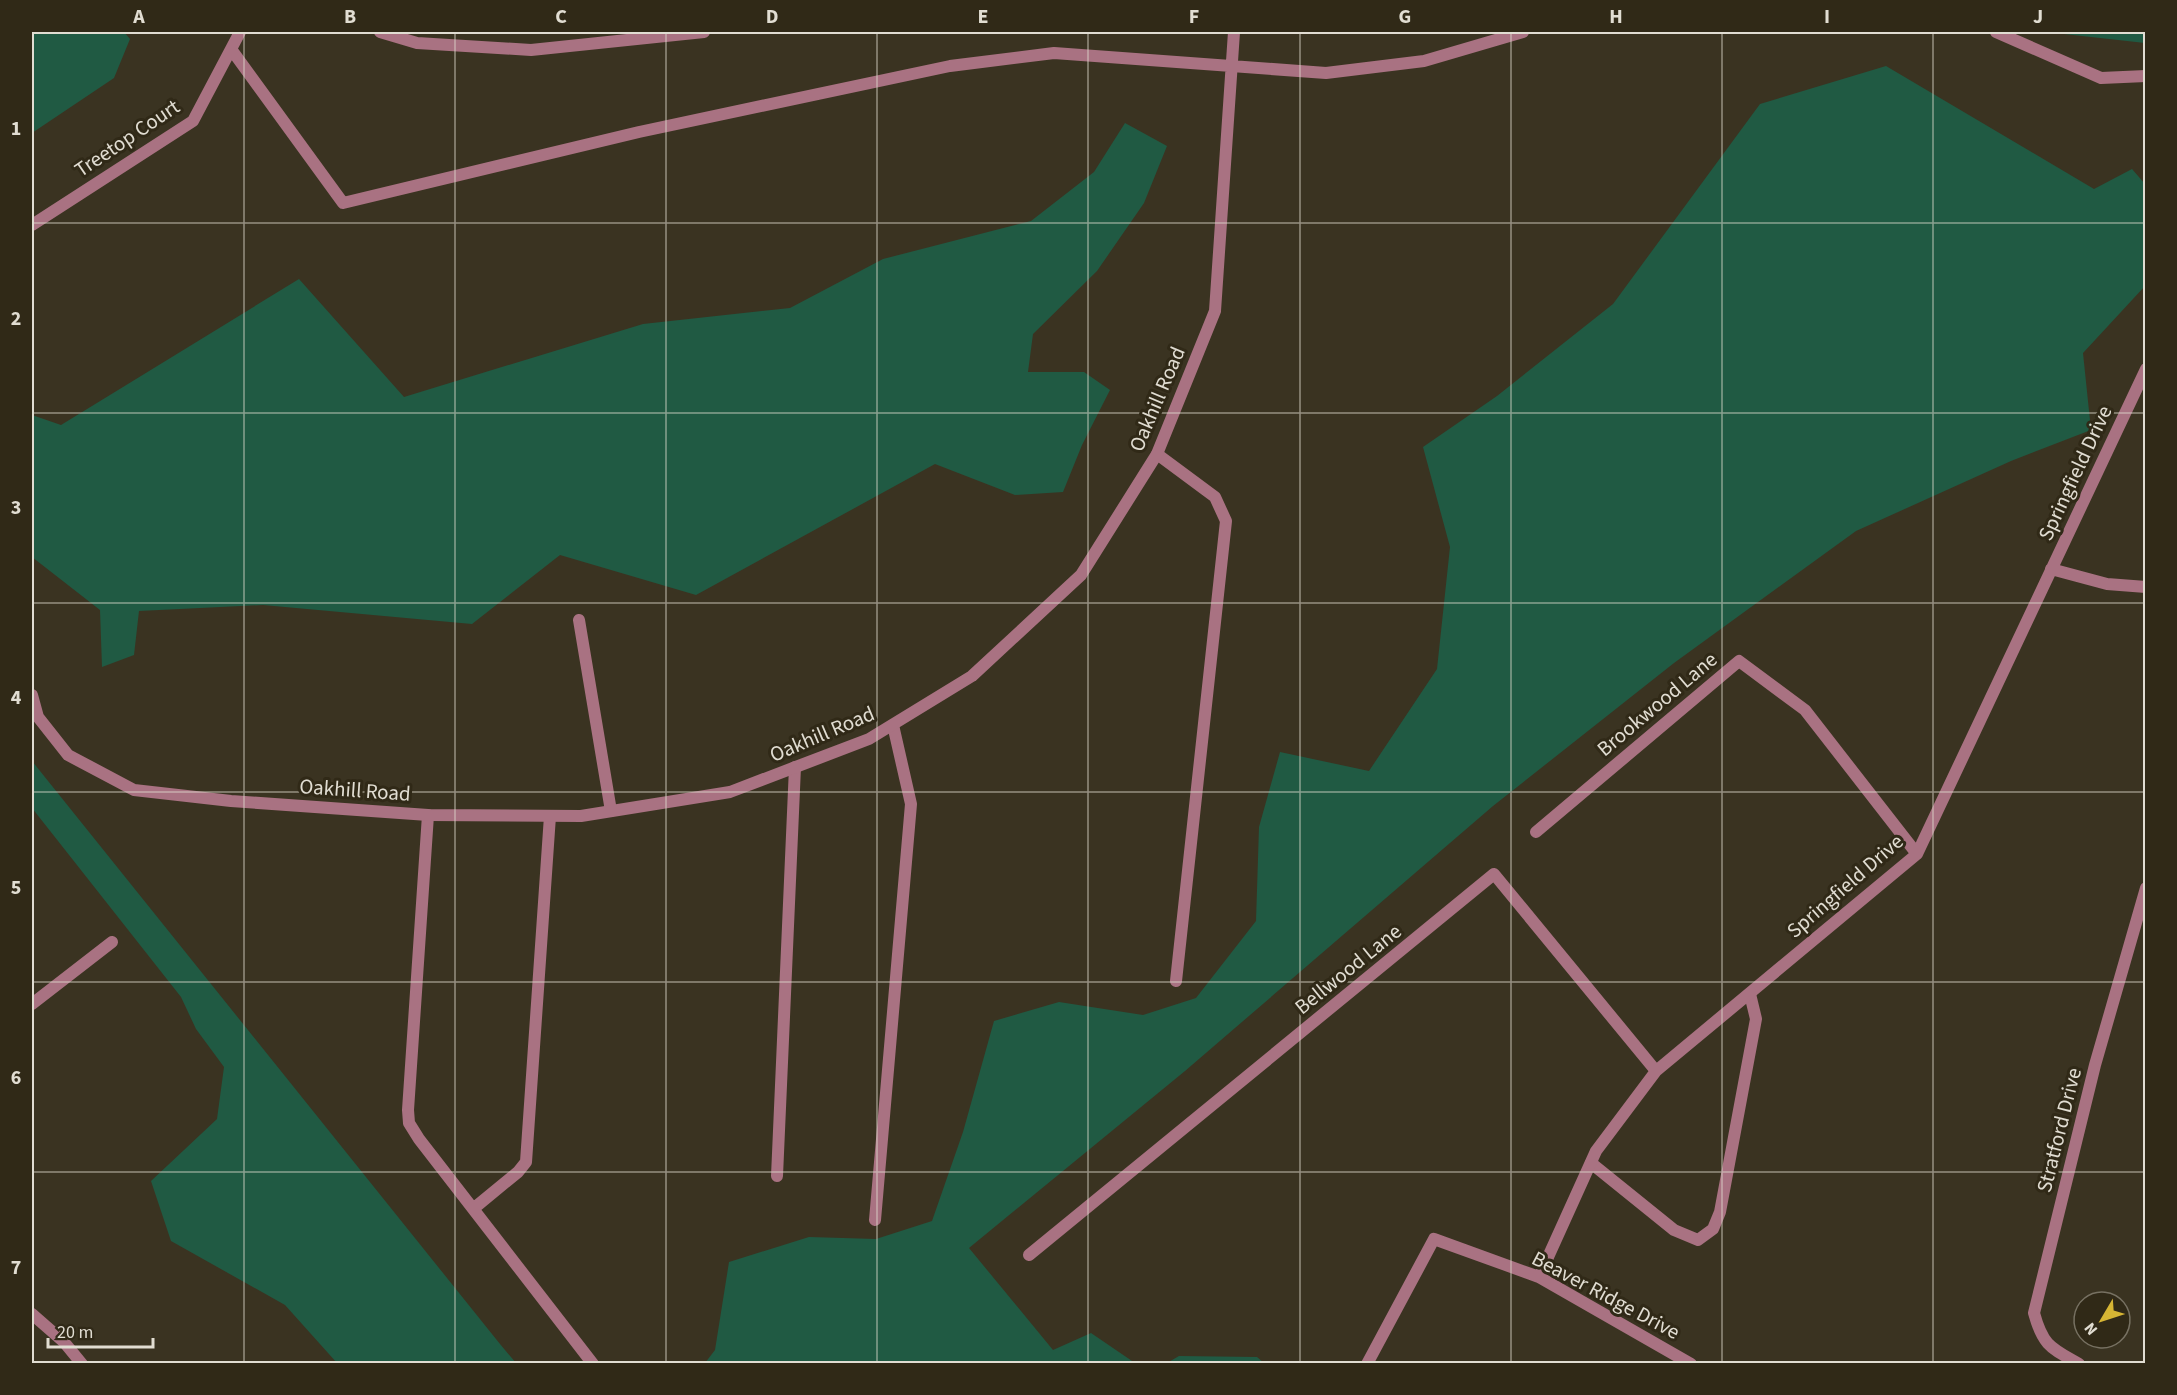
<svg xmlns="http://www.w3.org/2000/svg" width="2177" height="1395" font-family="'Source Sans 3',sans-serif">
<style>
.green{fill:#205a43}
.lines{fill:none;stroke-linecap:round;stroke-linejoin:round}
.lane{stroke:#a97282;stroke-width:12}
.street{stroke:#a97282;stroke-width:12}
.grid{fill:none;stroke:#e1ddd2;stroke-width:1.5;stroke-opacity:0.55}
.labels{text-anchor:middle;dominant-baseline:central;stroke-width:6;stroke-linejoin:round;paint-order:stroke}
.street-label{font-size:21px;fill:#e1ddd2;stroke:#302917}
.neatline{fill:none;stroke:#e1ddd2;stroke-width:2}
.grid-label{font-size:20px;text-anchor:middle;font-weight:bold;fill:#e1ddd2}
</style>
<rect width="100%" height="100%" fill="#3a3321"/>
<!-- green -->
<path class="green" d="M32,32h92l6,7 -16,39 -82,55z
M2052,32h93v11l-90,-10z
M1886,66l208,123 38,-20 13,15v102l-62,67 8,77 -80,31 -155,70 -182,132 -181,143 -308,265 -216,177 84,102 38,-17 44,30h-430l10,-13 14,-88 80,-25 67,2 56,-18 31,-89 31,-111 65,-19 84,13 53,-17 60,-77 3,-94 21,-75 89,19 68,-102 13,-122 -27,-100 74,-51 116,-92 147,-200z
M1125,123l42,23 -23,57 -47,68 -64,63 -5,38h56l26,18 -28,55 -19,47 -48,3 -80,-31 -239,131 -136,-40 -88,69 -209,-19 -124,6 -5,44 -32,12 -2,-57 -68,-53v-142l29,10 238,-146 105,118 239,-73 147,-16 93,-49 148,-38 63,-49z
M32,761l468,583 16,19h-179l-52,-58 -114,-64 -20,-60 66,-62 7,-52 -28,-38 -15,-32 -149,-189z
M1179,1356l78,1 7,6h-97z"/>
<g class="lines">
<!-- lane -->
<path class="lane" d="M1157,454l58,43 11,24 -50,460
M579,620l32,191
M428,815l-20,295 1,13 10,16 174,225
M1591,1163l83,67 24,10 15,-11 7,-17 36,-193 -6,-25
M777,1176l18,-409
M473,1209l45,-37 8,-10 24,-346
M875,1220l36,-416 -18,-79"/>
<!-- street -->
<path class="street" d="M380,32l37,11 114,7 173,-18
M1996,32l105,46 45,-2
M231,49l112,154 296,-71 311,-66 104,-13 272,20 98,-12 99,-29
M32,225l161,-104 47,-89
M2051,569l56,15 39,3
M32,695l6,22 30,38 66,35 97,11 197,14 153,1 149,-24 139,-53 103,-63 109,-101 76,-121 58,-143 19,-279
M1536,832l203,-171 66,49 112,144
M32,1004l80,-62
M1029,1255l465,-381 162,197
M1539,1277l57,-126 60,-80 261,-217 229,-485
M32,1314l32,28 18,22
M1367,1364l67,-125 105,38 152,87
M2079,1364c-28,-16 -36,-18 -45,-51l61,-248 51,-177"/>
</g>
<!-- grid -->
<path class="grid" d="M244,32v1332M455,32v1332M666,32v1332M877,32v1332M1088,32v1332M1300,32v1332M1511,32v1332M1722,32v1332M1933,32v1332M32,223h2114M32,413h2114M32,603h2114M32,792h2114M32,982h2114M32,1172h2114"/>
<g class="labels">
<!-- street labels -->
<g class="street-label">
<text transform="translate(127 138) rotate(-34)">Treetop Court</text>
<text transform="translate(1157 399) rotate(-67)">Oakhill Road</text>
<text transform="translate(2075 473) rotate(-65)">Springfield Drive</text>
<text transform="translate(1657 704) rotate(-40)">Brookwood Lane</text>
<text transform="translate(822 734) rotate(-23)">Oakhill Road</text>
<text transform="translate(355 790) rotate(4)">Oakhill Road</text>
<text transform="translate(1845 886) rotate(-41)">Springfield Drive</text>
<text transform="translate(1348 969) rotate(-39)">Bellwood Lane</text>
<text transform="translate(2059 1130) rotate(-76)">Stratford Drive</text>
<text transform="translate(1606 1295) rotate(28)">Beaver Ridge Drive</text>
</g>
</g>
<!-- border -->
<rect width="2177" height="1395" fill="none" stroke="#302917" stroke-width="66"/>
<!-- north arrow -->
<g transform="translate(2102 1320) rotate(231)"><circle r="28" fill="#302917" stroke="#777162" stroke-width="1.5"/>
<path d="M0-4.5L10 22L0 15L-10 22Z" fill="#d6b534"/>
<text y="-9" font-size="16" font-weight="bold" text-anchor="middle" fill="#e1ddd2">N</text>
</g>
<!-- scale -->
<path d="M48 1338v9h105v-9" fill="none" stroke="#e1ddd2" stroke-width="3"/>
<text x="57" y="1338" font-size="18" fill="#e1ddd2" stroke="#302917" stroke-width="4.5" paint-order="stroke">20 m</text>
<rect x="33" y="33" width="2111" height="1329" class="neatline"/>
<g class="grid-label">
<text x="139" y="23">A</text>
<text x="350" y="23">B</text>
<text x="561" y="23">C</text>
<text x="772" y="23">D</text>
<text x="983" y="23">E</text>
<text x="1194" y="23">F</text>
<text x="1405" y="23">G</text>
<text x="1616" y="23">H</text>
<text x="1827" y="23">I</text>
<text x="2038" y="23">J</text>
<text x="16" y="135">1</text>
<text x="16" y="325">2</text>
<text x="16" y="514">3</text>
<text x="16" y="704">4</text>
<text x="16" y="894">5</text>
<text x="16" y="1084">6</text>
<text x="16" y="1274">7</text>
</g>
</svg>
